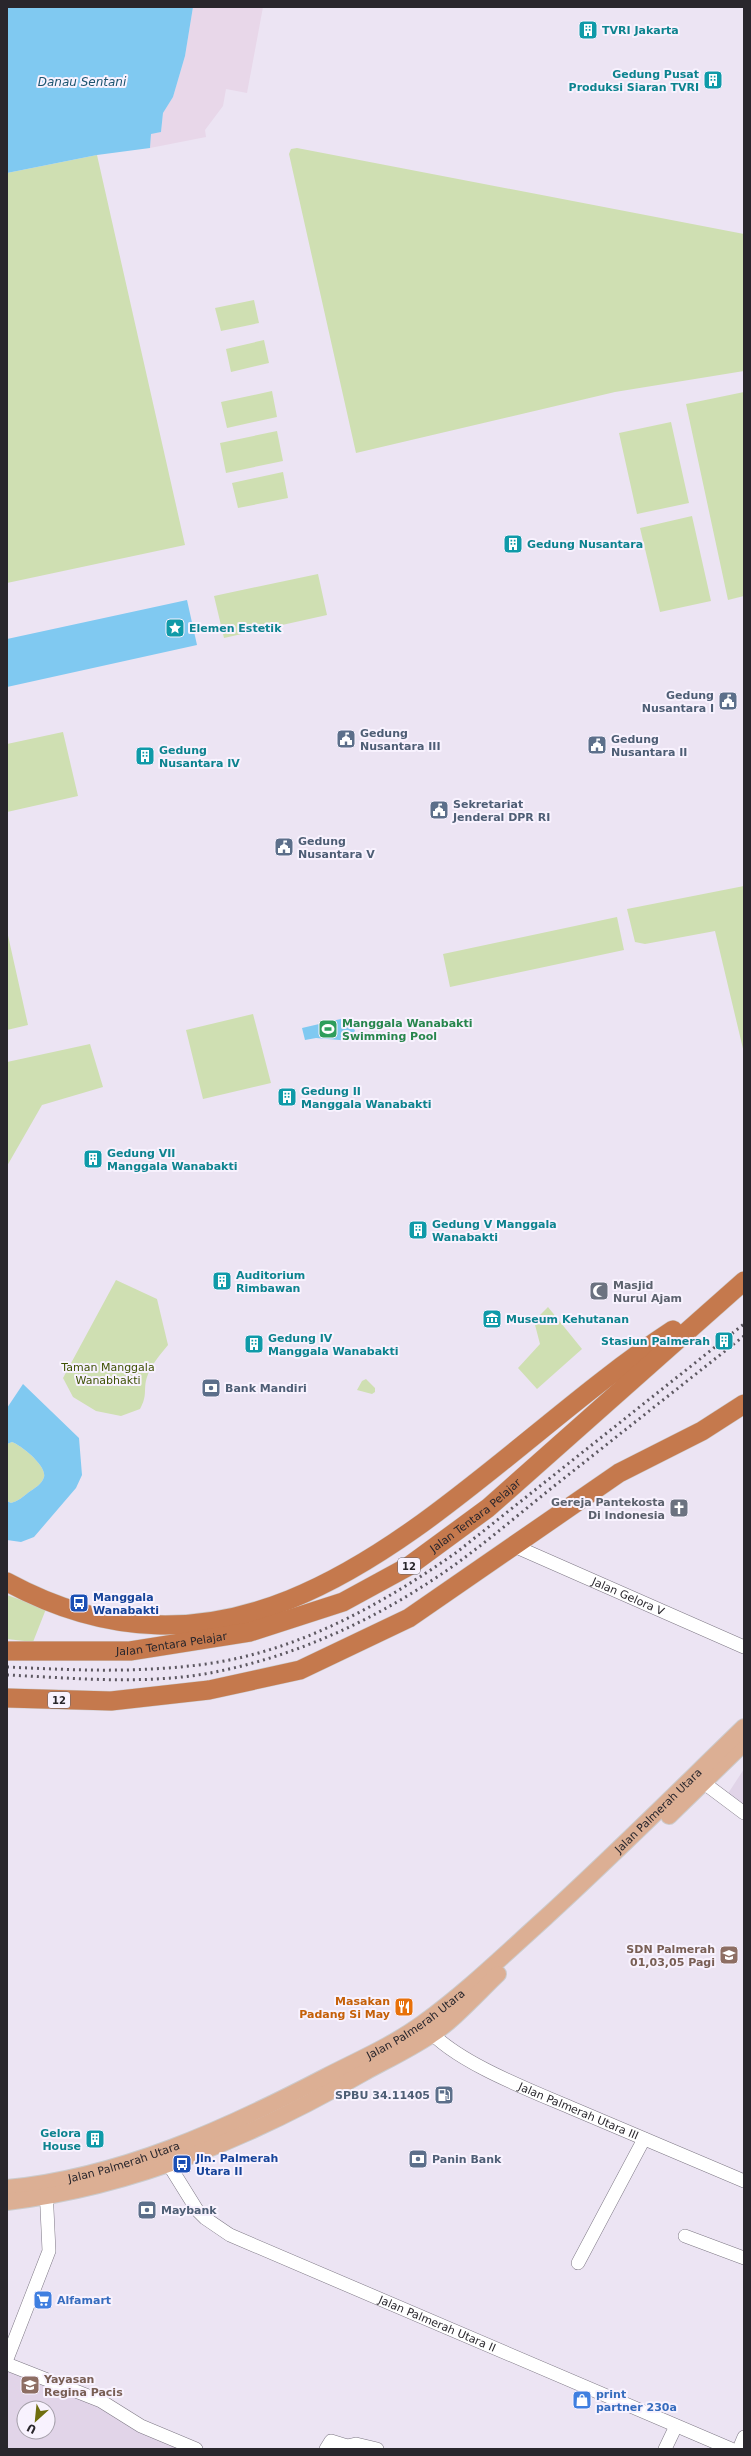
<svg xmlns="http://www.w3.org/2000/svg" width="751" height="2456" font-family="'DejaVu Sans',sans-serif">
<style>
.commercial{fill:#e8d7e9}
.education{fill:#e1d4e8;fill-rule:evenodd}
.green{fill:#cfdfb2}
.water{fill:#80c9f1}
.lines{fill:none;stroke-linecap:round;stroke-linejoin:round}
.minor-casing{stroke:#7e7885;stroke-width:14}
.major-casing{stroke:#cccbcc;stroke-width:18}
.highway-casing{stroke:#cccbcc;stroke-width:20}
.minor{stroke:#fff;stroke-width:13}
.major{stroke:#dcaf94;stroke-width:16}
.highway{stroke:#c5794d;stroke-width:19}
.rail{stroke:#5d5861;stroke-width:3;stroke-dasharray:2 4;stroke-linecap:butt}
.labels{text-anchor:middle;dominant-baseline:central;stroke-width:4;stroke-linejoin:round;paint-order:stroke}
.shield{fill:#f8f2fe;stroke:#67636b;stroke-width:1}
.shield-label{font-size:10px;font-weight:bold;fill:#29262c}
.culture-label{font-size:11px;font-weight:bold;fill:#0d838f;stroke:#f8f2fe;text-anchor:start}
.service-label{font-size:11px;font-weight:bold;fill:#4e5e75;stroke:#f8f2fe;text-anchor:start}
.leisure-label{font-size:11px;font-weight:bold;fill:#27864d;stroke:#f8f2fe;text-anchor:start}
.worship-label{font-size:11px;font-weight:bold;fill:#5b616d;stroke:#f8f2fe;text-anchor:start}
.park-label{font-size:11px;fill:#3e5103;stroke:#f8f2fe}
.street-label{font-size:11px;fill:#29262c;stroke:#f8f2fe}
.transit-label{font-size:11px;font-weight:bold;fill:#164399;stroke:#f8f2fe;text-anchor:start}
.education-label{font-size:11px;font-weight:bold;fill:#785e54;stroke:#f8f2fe;text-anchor:end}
.food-label{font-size:11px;font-weight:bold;fill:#c56008;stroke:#f8f2fe;text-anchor:end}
.shop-label{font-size:11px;font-weight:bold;fill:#366cbe;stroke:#f8f2fe;text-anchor:start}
.water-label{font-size:12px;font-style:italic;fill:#1c5470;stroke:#f8f2fe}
</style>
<rect width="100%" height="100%" fill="#ece4f3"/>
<!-- commercial -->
<path class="commercial" d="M193,7h70l-16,86 -21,-4 -3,17 -18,24 1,7 -56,11 1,-15 10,-1 2,-19 10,-16 12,-41z"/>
<!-- education -->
<path class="education" d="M744,1769v38l-17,-12z
M7,2362l185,87h-185zM24,2408h24v24h-24z"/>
<!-- green -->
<path class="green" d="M297,148l447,86v137l-129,21 -259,61 -67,-299 2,-5z
M97,155l88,390 -178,38v-410z
M254,300l5,23 -38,8 -6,-23z
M264,340l5,23 -38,9 -5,-23z
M272,391l5,26 -50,11 -6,-26z
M744,392v204l-16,4 -42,-196z
M671,422l18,81 -52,11 -18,-81z
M277,431l6,30 -57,12 -6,-30z
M283,472l5,26 -50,10 -6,-25z
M692,516l19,85 -51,11 -20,-84z
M318,574l9,41 -103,23 -10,-42z
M63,732l15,64 -71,16v-68z
M744,886v167l-29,-122 -70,13 -10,-2 -8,-33z
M617,917l7,33 -174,37 -7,-33z
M7,931l21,94 -21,5z
M253,1014l18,69 -68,16 -17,-69z
M90,1044l13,43 -61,18 -35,61v-104z
M116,1280l41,19 11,46c-8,10 -17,20 -21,32 -4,12 1,18 -7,32l-19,7 -25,-5 -23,-14 -10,-19z
M548,1307l34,42 -45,40 -19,-21 22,-24 -6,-23z
M366,1379l9,9v4l-3,2 -15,-4 5,-9z
M12,1442c9,3 35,24 32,35 -2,7 -9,11 -15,15 -6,5 -11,9 -18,11l-4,-2v-57z
M7,1595l39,14 -13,33 -26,-3z"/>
<!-- water -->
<path class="water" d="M7,7h186l-8,49 -12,41 -10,16 -2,19 -10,2 -1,14 -53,7 -90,18z
M187,600l10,45 -190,42v-48z
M345,1018l2,6 8,6 -4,11 -35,-3 -11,2 -3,-12z
M23,1384l56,54 3,37 -6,13 -42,49 -13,5 -14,-2v-39l4,2c7,-2 12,-6 18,-11 6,-4 13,-8 15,-15 3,-11 -23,-32 -32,-35l-5,2v-36z"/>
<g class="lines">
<defs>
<g id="minor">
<path id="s1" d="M512,1545l232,102"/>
<path d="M696,1777l48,36"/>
<path id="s2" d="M427,2028c28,34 105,63 147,81 57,24 113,48 170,72"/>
<path id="s3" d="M169,2165l28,45 8,8 25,17 501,214"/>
<path d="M685,2236l59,22"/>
<path d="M578,2263l66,-124"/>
<path d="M7,2359l42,-108 -3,-63"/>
<path d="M7,2364l94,37 40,25 55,23"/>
<path d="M326,2449l5,-8 16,5 9,-2 21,5"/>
<path d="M665,2449l11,-23"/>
<path d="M739,2449l5,-12"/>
</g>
<g id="major">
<path d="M669,1816l75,-73"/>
<path id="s4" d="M7,2188c113,-11 218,-59 318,-111 33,-17 68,-32 98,-54 43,-31 82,-69 122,-105 68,-62 133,-127 199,-191"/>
<path d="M7,2202c128,-15 247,-66 358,-130 22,-12 45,-23 66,-37 21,-13 48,-43 67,-61"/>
</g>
<g id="highway">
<path d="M7,1582c272,147 462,-119 666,-252"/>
<path id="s5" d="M7,1651h123l120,-19 93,-30 66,-36 79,-58 256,-227"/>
<path d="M7,1698l104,3 98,-11 91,-20 109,-52 210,-145 83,-42 42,-27"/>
</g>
</defs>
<!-- minor casing -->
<use href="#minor" class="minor-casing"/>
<!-- major casing -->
<use href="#major" class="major-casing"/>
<!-- highway casing -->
<use href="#highway" class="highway-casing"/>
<!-- minor -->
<use href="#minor" class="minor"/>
<!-- major -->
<use href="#major" class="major"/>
<!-- highway -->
<use href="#highway" class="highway"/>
<!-- rail -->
<path class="rail" d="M7,1667c64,3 127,6 191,-2 95,-11 182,-59 259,-113l287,-228
M7,1675c67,3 137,10 203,-2 79,-15 154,-48 221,-92 45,-29 85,-65 127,-98 62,-49 124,-98 186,-147"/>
</g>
<!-- icons -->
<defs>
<symbol id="building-square" viewBox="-11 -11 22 22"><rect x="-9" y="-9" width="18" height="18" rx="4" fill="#0f9aa8" stroke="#f8f2fe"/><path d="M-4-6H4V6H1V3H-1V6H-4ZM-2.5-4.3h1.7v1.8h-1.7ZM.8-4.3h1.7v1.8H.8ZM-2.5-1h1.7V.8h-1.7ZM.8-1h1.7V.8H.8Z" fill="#fff"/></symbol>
<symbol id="sight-square" viewBox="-11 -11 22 22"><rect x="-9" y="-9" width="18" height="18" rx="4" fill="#0f9aa8" stroke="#f8f2fe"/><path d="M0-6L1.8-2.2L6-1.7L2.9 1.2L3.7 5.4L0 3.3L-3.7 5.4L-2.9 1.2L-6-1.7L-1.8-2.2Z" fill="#fff"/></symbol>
<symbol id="civic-square" viewBox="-11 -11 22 22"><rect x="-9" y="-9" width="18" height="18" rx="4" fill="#5c6f8a" stroke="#f8f2fe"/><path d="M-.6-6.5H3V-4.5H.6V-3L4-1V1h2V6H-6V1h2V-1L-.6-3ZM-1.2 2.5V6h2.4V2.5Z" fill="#fff"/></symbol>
<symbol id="stadium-square" viewBox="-11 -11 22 22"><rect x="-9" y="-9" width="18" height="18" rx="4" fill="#2e9e5b" stroke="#f8f2fe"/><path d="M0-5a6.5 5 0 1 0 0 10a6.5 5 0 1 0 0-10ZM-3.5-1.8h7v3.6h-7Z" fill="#fff"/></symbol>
<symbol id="mosque-square" viewBox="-11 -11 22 22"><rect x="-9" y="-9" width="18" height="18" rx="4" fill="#6b7280" stroke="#f8f2fe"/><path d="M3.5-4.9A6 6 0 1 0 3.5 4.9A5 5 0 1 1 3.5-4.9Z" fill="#fff"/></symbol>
<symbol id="museum-square" viewBox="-11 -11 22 22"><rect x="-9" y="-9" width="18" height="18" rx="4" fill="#0f9aa8" stroke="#f8f2fe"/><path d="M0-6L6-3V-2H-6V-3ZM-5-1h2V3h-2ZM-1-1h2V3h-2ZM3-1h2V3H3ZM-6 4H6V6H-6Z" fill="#fff"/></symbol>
<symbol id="bank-square" viewBox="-11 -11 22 22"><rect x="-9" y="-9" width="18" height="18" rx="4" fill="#5c6f8a" stroke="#f8f2fe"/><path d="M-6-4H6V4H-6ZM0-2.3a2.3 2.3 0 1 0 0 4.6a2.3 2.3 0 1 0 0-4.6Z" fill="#fff"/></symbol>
<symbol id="church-square" viewBox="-11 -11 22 22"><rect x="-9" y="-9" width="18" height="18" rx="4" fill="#6b7280" stroke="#f8f2fe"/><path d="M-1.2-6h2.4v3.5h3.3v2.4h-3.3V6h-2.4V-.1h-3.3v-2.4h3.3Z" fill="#fff"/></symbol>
<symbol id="bus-square" viewBox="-11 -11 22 22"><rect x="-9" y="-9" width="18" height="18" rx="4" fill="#1a4fb4" stroke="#f8f2fe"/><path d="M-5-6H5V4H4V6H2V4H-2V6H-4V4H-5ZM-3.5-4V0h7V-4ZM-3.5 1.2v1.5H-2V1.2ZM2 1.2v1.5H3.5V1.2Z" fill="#fff"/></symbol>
<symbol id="school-square" viewBox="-11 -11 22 22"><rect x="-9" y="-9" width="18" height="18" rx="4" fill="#8d6e63" stroke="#f8f2fe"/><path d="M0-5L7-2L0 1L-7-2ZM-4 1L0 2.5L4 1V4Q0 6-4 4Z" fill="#fff"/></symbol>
<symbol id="restaurant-square" viewBox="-11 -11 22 22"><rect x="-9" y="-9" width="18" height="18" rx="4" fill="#e8710a" stroke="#f8f2fe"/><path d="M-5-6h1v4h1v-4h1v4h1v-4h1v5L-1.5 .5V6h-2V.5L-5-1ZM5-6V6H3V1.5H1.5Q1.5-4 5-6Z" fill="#fff"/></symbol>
<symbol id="fuel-square" viewBox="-11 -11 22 22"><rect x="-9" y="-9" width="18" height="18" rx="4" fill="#5c6f8a" stroke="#f8f2fe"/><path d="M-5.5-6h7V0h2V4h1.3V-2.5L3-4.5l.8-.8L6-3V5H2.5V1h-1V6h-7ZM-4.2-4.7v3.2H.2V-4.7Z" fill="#fff"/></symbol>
<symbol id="supermarket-square" viewBox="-11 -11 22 22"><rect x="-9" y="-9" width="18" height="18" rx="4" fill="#3f7fe0" stroke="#f8f2fe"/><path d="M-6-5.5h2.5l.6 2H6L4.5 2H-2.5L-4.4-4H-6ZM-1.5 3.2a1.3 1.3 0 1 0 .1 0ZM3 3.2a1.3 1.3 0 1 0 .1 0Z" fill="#fff"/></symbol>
<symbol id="shop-square" viewBox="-11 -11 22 22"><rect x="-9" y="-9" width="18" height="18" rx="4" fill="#3f7fe0" stroke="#f8f2fe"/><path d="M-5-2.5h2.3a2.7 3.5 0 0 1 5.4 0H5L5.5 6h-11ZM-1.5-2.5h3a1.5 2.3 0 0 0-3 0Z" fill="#fff"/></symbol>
</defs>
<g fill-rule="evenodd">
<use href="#building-square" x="577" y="19" width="22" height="22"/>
<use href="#building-square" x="702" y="69" width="22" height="22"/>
<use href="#building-square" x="502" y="533" width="22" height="22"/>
<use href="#sight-square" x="164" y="617" width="22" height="22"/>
<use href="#civic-square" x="717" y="690" width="22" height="22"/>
<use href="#civic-square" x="335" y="728" width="22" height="22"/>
<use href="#civic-square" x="586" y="734" width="22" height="22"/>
<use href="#building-square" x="134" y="745" width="22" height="22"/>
<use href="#civic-square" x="428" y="799" width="22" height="22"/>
<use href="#civic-square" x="273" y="836" width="22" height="22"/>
<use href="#stadium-square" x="317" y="1018" width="22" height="22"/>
<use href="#building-square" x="276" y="1086" width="22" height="22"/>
<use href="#building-square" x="82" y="1148" width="22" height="22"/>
<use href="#building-square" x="407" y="1219" width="22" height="22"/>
<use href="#building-square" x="211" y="1270" width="22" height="22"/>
<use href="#mosque-square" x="588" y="1280" width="22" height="22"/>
<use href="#museum-square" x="481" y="1308" width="22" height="22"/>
<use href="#building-square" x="713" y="1330" width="22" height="22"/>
<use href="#building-square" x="243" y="1333" width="22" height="22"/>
<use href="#bank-square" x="200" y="1377" width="22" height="22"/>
<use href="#church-square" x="668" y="1497" width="22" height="22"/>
<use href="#bus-square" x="68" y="1592" width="22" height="22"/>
<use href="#school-square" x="718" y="1944" width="22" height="22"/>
<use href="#restaurant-square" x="393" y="1996" width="22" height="22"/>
<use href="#fuel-square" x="433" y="2084" width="22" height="22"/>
<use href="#building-square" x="84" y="2128" width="22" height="22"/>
<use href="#bank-square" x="407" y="2148" width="22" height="22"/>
<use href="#bus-square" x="171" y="2153" width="22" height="22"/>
<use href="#bank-square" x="136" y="2199" width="22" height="22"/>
<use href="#supermarket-square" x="32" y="2289" width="22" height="22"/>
<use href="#school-square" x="19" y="2374" width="22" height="22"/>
<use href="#shop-square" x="571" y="2389" width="22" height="22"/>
</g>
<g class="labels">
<!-- shield labels -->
<g class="shield">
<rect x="398" y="1558" width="22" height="16" rx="3"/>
<rect x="48" y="1692" width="22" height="16" rx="3"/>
</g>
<g class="shield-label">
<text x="409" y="1566">12</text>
<text x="59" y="1700">12</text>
</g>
<!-- culture labels -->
<g class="culture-label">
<text x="602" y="30">TVRI Jakarta</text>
<text x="699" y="74" text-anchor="end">Gedung Pusat<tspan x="699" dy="13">Produksi Siaran TVRI</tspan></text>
<text x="527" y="544">Gedung Nusantara</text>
<text x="189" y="628">Elemen Estetik</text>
<text x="159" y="750">Gedung<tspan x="159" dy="13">Nusantara IV</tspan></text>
<text x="301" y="1091">Gedung II<tspan x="301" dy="13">Manggala Wanabakti</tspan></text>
<text x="107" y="1153">Gedung VII<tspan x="107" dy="13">Manggala Wanabakti</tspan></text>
<text x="432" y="1224">Gedung V Manggala<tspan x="432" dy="13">Wanabakti</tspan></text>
<text x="236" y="1275">Auditorium<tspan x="236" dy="13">Rimbawan</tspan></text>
<text x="506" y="1319">Museum Kehutanan</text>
<text x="268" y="1338">Gedung IV<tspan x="268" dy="13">Manggala Wanabakti</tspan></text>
<text x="710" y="1341" text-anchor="end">Stasiun Palmerah</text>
<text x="81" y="2133" text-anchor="end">Gelora<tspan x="81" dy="13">House</tspan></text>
</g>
<!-- service labels -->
<g class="service-label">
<text x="714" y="695" text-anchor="end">Gedung<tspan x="714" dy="13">Nusantara I</tspan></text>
<text x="360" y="733">Gedung<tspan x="360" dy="13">Nusantara III</tspan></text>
<text x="611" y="739">Gedung<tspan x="611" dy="13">Nusantara II</tspan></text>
<text x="453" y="804">Sekretariat<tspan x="453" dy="13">Jenderal DPR RI</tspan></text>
<text x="298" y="841">Gedung<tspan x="298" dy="13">Nusantara V</tspan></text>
<text x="225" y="1388">Bank Mandiri</text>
<text x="430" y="2095" text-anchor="end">SPBU 34.11405</text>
<text x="432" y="2159">Panin Bank</text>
<text x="161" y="2210">Maybank</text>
</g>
<!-- leisure labels -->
<g class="leisure-label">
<text x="342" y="1023">Manggala Wanabakti<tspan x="342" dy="13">Swimming Pool</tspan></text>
</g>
<!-- worship labels -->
<g class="worship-label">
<text x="613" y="1285">Masjid<tspan x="613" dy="13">Nurul Ajam</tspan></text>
<text x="665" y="1502" text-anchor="end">Gereja Pantekosta<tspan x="665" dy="13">Di Indonesia</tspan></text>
</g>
<!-- park labels -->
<g class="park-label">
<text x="108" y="1367">Taman Manggala<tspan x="108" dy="13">Wanabhakti</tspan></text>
</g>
<!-- street labels -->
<g class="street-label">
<text stroke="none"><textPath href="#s5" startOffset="501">Jalan Tentara Pelajar</textPath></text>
<text stroke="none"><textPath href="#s1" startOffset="127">Jalan Gelora V</textPath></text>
<text stroke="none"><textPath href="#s5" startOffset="165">Jalan Tentara Pelajar</textPath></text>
<text stroke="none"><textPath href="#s4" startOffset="768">Jalan Palmerah Utara</textPath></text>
<text stroke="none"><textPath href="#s4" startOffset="444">Jalan Palmerah Utara</textPath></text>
<text stroke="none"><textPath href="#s2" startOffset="174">Jalan Palmerah Utara III</textPath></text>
<text stroke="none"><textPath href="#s4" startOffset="120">Jalan Palmerah Utara</textPath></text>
<text stroke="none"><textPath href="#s3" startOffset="320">Jalan Palmerah Utara II</textPath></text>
</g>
<!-- transit labels -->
<g class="transit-label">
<text x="93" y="1597">Manggala<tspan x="93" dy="13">Wanabakti</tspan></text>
<text x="196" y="2158">Jln. Palmerah<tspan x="196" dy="13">Utara II</tspan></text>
</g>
<!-- education labels -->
<g class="education-label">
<text x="715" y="1949">SDN Palmerah<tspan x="715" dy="13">01,03,05 Pagi</tspan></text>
<text x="44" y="2379" text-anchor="start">Yayasan<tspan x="44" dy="13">Regina Pacis</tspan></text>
</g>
<!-- food labels -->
<g class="food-label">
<text x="390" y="2001">Masakan<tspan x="390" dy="13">Padang Si May</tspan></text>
</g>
<!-- shop labels -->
<g class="shop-label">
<text x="57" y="2300">Alfamart</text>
<text x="596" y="2394">print<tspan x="596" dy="13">partner 230a</tspan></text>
</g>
<!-- water labels -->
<g class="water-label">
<text x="82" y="82">Danau Sentani</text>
</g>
</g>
<!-- border -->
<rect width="751" height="2456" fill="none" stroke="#29262c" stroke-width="16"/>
<!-- north arrow -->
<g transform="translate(36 2420) rotate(207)"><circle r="19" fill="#f8f2fe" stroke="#a5a0aa"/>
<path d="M0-3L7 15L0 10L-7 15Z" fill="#6f6d0e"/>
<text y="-6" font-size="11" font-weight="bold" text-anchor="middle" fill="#29262c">U</text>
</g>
</svg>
